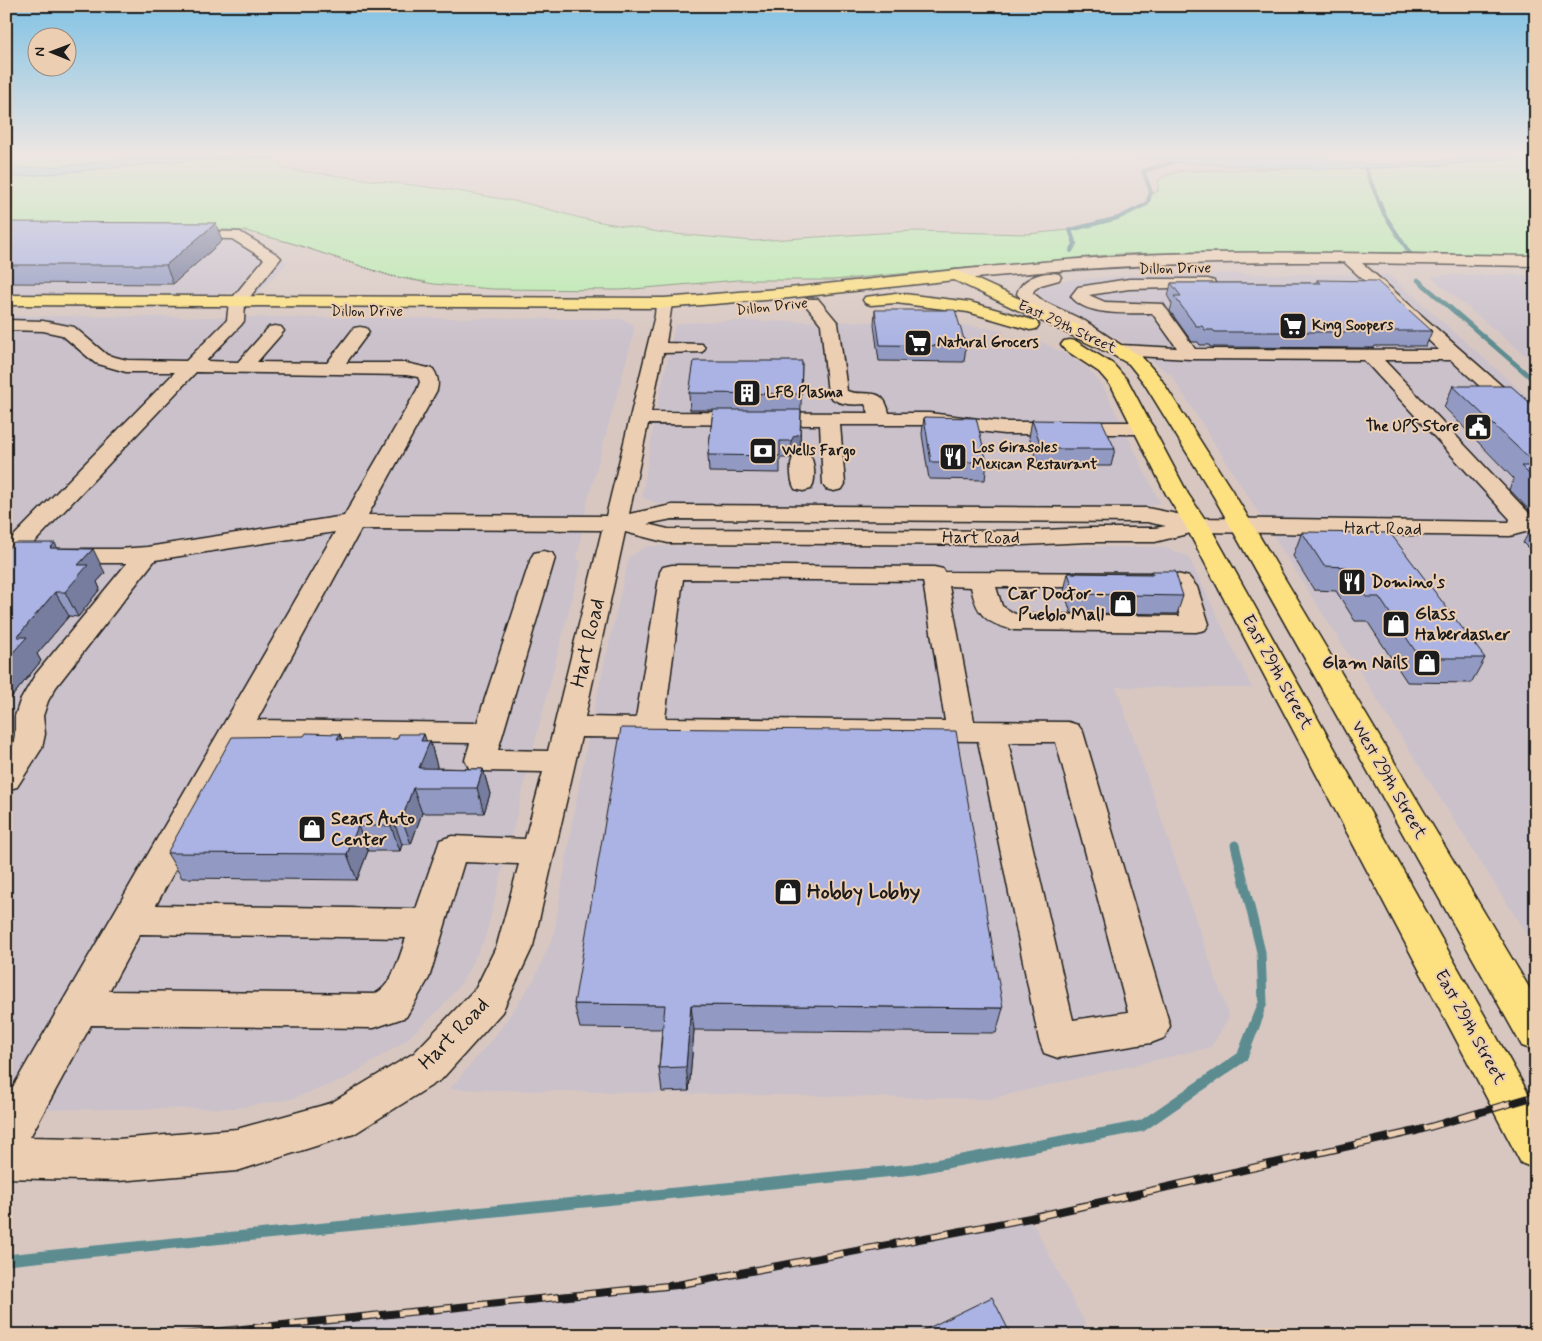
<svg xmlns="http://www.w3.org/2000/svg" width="1542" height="1341" font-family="Mynerve,sans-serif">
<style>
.built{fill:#cac1cb}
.green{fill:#b7ecad;stroke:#6a8464}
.water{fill:#86d7de;stroke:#5c8c90}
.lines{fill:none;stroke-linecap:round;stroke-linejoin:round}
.stream-far3{stroke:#5c8c90;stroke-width:4}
.stream-far2{stroke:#5c8c90;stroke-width:4.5}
.stream-far1{stroke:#5c8c90;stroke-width:9}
.stream{stroke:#5c8c90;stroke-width:11}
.minor-tunnel{stroke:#b2a5a0;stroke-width:21;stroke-dasharray:21 11;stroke-linecap:butt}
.minor-casing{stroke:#1c1c1c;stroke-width:3}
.major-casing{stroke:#1c1c1c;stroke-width:3}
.path-far1{stroke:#1c1c1c;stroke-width:1;stroke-dasharray:0.5 2;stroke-linecap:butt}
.path{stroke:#1c1c1c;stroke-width:2;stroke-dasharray:0.5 2.5;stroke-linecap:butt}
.minor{fill:#eccfb3;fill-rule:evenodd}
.major{fill:#fde080;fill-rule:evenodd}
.rail-casing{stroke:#1c1c1c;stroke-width:8}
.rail{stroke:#eccfb3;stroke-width:5.5;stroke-dasharray:18;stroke-linecap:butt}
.wall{fill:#929ac3;stroke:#1c1c1c}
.shaded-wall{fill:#777d9f;stroke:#1c1c1c}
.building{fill:#aab3e3;stroke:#1c1c1c}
.labels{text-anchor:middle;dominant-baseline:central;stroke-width:4;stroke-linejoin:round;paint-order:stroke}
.far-street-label{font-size:15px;fill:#1c1c1c;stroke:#eccfb3}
.far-poi-label{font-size:15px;font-weight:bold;fill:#1c1c1c;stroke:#eccfb3;text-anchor:start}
.street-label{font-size:18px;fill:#1c1c1c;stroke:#eccfb3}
.poi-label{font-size:18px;font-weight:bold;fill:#1c1c1c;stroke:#eccfb3;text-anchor:start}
.near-street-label{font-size:21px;fill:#1c1c1c;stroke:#eccfb3}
.near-poi-label{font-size:21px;font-weight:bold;fill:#1c1c1c;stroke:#eccfb3;text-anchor:start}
</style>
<rect width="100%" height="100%" fill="#d8c7c1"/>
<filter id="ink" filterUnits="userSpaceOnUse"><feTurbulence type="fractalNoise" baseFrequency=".02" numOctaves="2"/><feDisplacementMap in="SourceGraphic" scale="10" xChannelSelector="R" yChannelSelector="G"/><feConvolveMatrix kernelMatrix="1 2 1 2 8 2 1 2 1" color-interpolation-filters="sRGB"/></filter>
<g filter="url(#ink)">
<!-- built -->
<path class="built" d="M164,229l78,4 46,29 -30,31h-31l-15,4 -206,-1v-65z
M1161,273l228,2 147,129v545l-365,-574 -39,-29 -77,-39 -17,-12 -1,-6 32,-9z
M1441,275h95v89l-105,-87z
M6,316l612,3 9,2 7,4v7l-47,171 -10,56 4,3 -96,376 -23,44 -23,28 -34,31 -60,38 -54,20 -56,9 -229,2z
M727,321l217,1 60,9 -2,6 41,6 26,13 19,13 15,17 57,117 -18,5 -483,-4 -17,-7 14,-86 19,-85 8,-3z
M647,546l516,1 25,9 64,132 -136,-1 113,330 -18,30 -222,52 -539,-10 49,-58 36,-53 19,-44 19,-117 20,-104 36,-156z
M1030,1218l61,117h-908l494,-50z"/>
<!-- green -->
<path class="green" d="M6,154h156c-51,7 -104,17 -156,15z
M1536,156v101l-343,-5 -73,2 -287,26h-95l-117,10 -128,-1 -59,-5 -43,-8 -96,-32 -49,-13 -58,-3 -182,2v-52l186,-18 82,-2 10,11 168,21 73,13 59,16 80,14 90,8 158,-10 115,3 43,-4 15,-5 33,-7 29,-14 2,-8 9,-5v-10l7,-5 16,-5 257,-5z"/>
<!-- water -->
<path class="water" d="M162,154h182l-152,6 -186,18v-9l56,-3z
M1076,154h371l-128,3c27,11 116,9 143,-2l-4,-1 78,2c-74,7 -147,14 -221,13 -80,-1 -160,-9 -239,-15z"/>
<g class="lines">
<!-- stream-far3 -->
<path class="stream-far3" d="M1365,168l19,46 27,41
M1071,251l4,-7 -5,-14 48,-12 29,-14 4,-12 -8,-21 31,-9"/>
<!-- stream-far2 -->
<path class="stream-far2" d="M1418,280l118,102"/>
<!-- stream-far1 -->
<path class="stream-far1" d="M1235,845l26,107 2,51 -6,14"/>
<!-- stream -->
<path class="stream" d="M6,1260l908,-91 228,-43 100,-69 16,-41"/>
<!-- minor-tunnel -->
<path class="minor-tunnel" d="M802,444v14"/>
<defs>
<path id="minor" d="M183,231l57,1 38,23 3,3 -36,45 -1,18 -3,4 -35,36 32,1 31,-35 6,-1 6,1 3,4 -27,31 70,1 27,-35 6,-1 6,1 3,4 -23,31h60l27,6c5,7 6,13 4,21l-69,125 238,1 49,-201 1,-12 2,-4h12l2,4 -6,40 36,1 3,4 -3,4 -39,1 -12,59 218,1 -4,-9c-13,1 -29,1 -37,-10l-7,-70 -17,-21 2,-4h12l20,24 9,68c18,7 36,-7 42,22h40l75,9h140l7,2 3,4 -3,4 -7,2h-140l-75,-9h-89l5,59 -3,5 -8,2 -8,-2 -3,-5 -3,-59 -172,-1 -19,90 43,-9 475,3 50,10 312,4 1,-3 -146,-159 -174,-1 -73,-4 -6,-1 -38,-25 -42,-20 -14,-15c4,-16 27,-24 42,-20l2,3 -2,3 -18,5 -7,5 -1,3 10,8 42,20 36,24 56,3 -25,-35c-22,0 -67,4 -81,-17l7,-9 51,-8h79l6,2 2,3 -2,3 -85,2 -40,6 16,7 58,2 32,45 244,1 -95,-88c-132,-1 -257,4 -388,18l-6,-2 -2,-3 2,-3 6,-2c83,-8 166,-16 250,-17 110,-2 220,2 330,3v10l-174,-3 174,153v17l-7,-2 -78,-71h-67l145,153c5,7 5,11 0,18l-19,5 -315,-4 -40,10h-67l-65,3 -355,-2 -43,-11 -40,185 51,1 24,-146 3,-5 9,-2 262,2 9,2 2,3 228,1 16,4 8,10 12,37 -4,6 -9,2 -182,-2c-28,-7 -37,-14 -43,-43l-22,-1 25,135 94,1 10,3 5,7 87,294 -6,12 -13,5 -93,15 -14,-5 -5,-13 -61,-299 -397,-4 -48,209 -31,66 -60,67 -88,55 -117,37 -119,10 -112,-3v-79l329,-567 -180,28 -99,127 -8,14 -5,15 2,18 -3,14 -25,39 -11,3v-35l7,-9 2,-12v-18l5,-15 15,-26 92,-112h-121v-19l169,-172h-49l-31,-9 -33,-28 -19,-4 -37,-1v-10l37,1 31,6 33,28 20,5 59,1 41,-41 2,-18 35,-43 -32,-20 -54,-1 -2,-3 2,-3zM196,372l210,3 12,2 2,5 -3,8 -73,126 -197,31 -28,2h-91zM672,519l475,3 19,4 -11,2h-67l-65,3 -355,-2 -21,-5zM361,529l241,1 -54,221 -50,-1 57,-192 -3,-5 -9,-2 -9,2 -3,5 -54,165 -220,-3zM683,579l240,2 22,140 -280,-3zM996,587h175l9,29 -165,-2 -13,-8zM246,740l224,3 -5,17 4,8 11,3 63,1 -18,67 -73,-3 -12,4 -24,69 -260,-4zM1008,742h48l72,270 -55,8zM464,862l55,2 -22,81 -21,43 -62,65 -83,50 -94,26 -119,10 -88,-2 61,-112 283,3 32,-11 23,-39zM140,934l266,4c-6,17 -14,50 -32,56l-265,-3z
M802,452l7,2c6,7 7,27 2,35l-8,2 -8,-2c-5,-8 -6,-28 0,-35z"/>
<path id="major" d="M956,270l167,76 18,10 18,20 77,121 300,502v52l-14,-5 -308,-549 -70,-114 -15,-19 -18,-10 -157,-74 -165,18 -125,10 -658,-3v-10l658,3 125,-10z
M896,293l74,9 66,19 3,4 -3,4 -6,1 -62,-18 -72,-9 -25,2 -6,-2 -2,-3 2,-3z
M1070,340l6,1 37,23 15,17 60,113 21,31 327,582v62l-15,-6 -336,-638 -19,-31 -54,-107 -13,-15 -35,-23 -3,-4 3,-4z"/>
</defs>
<!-- minor casing -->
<use href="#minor" class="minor-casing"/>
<!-- major casing -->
<use href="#major" class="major-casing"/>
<!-- path-far1 -->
<path class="path-far1" d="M281,240l58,19"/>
<!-- path -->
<path class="path" d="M335,258l56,18 35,6"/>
<!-- minor -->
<use href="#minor" class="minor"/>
<!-- major -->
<use href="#major" class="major"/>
<defs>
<path id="rail" d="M183,1335l494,-50 353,-67 386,-87 120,-35"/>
</defs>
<!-- rail casing -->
<use href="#rail" class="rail-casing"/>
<!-- rail -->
<use href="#rail" class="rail"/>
</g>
<!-- wall -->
<path class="wall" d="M6,222l216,19 -49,43 -167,-1z
M1317,280l115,51 -6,15h-51l-1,2 -164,-1 -1,-2h-9l-2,-3h-6l-22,-31 2,-7 -4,-7 3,-14h145z
M875,310l91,36 -2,16 -85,-1 -5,-36z
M802,361l-2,90 -7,2 -2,5h-11v15l-71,-1 -1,-17 5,-45h-23l-1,-17z
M1453,386l83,22v109l-27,-28 5,-10 -70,-72z
M924,417l63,45 -2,18 -56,-1 -7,-45z
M1032,420l83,29 -4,17h-72l-10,-29z
M1536,520v36l-13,-13z
M1302,532l183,126 -14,25 -64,-1 -40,-61h-12l-19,-30 -22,-1 -21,-34z
M57,549l48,24 -8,9 3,7 -22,28 -9,-1 -32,38 4,7 -35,43z
M1151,571l32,25 -6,18 -106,-1 -7,-22 4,-18 82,1z
M340,734l2,5h55l27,-5 2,7h4l7,25 -1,2 47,1 7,25 -6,19h-62l-11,31h-9l-2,7h-32l-11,29 -175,-2 -15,-25 137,-117z
M574,1004l429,4 -7,25 -302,-3 -5,61 -27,1 -3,-24 3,-39 -82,-1z"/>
<!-- shaded-wall -->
<path class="shaded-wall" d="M216,223l6,18 -49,43 -7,-19z
M801,410l-1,41 -7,2 -2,5v-17z
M55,543l12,24 -17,-19z
M93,549l12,24 -8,9 3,7 -22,28 -13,-25 13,-27z
M55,592l14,24 -32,38 4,7 -35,43v-44l11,-23z
M340,734l9,25 -12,-20z
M424,734l4,12 2,-5 7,25 -8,22 -10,-20 2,-27z
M483,769l7,25 -6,19 -7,-25z
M413,788l9,25 -11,31 -9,-25z
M393,819l9,25 -2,7 -9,-25z
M358,826l10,25 -11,29 -10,-26z
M691,1005l3,25 -5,61 -3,-24z"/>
<!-- building -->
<path class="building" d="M6,222l210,1 -50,42h-160z
M1317,280l60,1 55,50h-54l2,1h-165l-2,-2h-8l-3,-4h-6l-22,-30h7l-10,-13h150z
M875,310h80l11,36 -86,-1z
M694,361h108l-1,33 -112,-1z
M1453,386h58l25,22v57z
M713,410h88l-1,24 -6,2 -3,5h-11v15l-72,-1z
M924,417l52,1 11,44h-56z
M1032,420l70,1 13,28h-73z
M1521,466h15v15z
M1302,532l88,1 95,125h-65l-41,-61h-13l-20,-30 -22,-1z
M14,543h41l-5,5 43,1 -15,16h10l-23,27h-10l-38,45h10l-21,23v-112h3z
M1151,571h24l8,25 -108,-2 -7,-21 85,1z
M621,728l335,3 47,277 -312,-3 -5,62 -27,1 6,-63 -91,-1z
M306,733l34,1 -3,5h60l2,-5h25l-3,7h9l-11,27 64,1 -6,19h-64l-11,31h-9l-2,7h-33l-11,28 -180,-1 65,-116 72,-1z
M992,1297l19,38h-97z"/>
</g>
<!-- sky -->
<linearGradient id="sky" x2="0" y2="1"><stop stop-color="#81c2e4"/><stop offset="0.45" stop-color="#ede6e3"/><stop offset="1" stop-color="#ede6e3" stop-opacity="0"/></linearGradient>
<rect width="1542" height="342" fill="url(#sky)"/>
<!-- icons -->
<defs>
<symbol id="supermarket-square" viewBox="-11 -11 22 22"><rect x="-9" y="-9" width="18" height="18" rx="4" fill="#1c1c1c" stroke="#eccfb3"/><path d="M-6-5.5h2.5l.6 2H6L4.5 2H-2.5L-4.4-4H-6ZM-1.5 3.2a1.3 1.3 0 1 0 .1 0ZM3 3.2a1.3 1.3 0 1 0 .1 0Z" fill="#fff"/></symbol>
<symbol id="building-square" viewBox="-11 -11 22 22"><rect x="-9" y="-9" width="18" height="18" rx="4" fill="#1c1c1c" stroke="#eccfb3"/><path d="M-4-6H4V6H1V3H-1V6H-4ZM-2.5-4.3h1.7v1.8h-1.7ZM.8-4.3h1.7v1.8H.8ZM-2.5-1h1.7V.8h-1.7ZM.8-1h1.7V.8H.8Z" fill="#fff"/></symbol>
<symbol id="civic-square" viewBox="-11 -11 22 22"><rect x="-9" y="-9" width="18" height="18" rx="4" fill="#1c1c1c" stroke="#eccfb3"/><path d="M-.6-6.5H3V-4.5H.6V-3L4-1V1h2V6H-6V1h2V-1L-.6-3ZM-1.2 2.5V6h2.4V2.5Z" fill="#fff"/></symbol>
<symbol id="bank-square" viewBox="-11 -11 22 22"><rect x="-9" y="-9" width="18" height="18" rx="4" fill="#1c1c1c" stroke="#eccfb3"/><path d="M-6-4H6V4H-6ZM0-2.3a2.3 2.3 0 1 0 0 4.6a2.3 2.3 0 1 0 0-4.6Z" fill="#fff"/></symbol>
<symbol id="restaurant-square" viewBox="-11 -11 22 22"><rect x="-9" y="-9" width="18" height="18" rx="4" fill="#1c1c1c" stroke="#eccfb3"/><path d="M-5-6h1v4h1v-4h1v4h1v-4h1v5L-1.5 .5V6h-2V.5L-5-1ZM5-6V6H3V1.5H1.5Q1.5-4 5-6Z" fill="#fff"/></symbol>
<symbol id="shop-square" viewBox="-11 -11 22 22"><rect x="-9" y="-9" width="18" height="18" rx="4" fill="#1c1c1c" stroke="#eccfb3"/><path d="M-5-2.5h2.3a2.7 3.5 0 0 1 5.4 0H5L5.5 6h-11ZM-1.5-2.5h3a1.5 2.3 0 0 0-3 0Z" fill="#fff"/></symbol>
</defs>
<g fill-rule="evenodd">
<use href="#supermarket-square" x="1277" y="310" width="32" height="32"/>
<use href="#supermarket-square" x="902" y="327" width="32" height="32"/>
<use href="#building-square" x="731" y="377" width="32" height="32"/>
<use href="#civic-square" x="1462" y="411" width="32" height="32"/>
<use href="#bank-square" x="747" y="435" width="32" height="32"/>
<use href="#restaurant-square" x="937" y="441" width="32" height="32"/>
<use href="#restaurant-square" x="1336" y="566" width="32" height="32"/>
<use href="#shop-square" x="1107" y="588" width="32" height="32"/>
<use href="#shop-square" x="1380" y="608" width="32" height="32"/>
<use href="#shop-square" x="1411" y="647" width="32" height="32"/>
<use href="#shop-square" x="296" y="813" width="32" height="32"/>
<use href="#shop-square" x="772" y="876" width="32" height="32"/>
</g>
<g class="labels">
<!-- far-street labels -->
<g class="far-street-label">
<text transform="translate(1175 269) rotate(-1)">Dillon Drive</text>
<text transform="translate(772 307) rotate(-6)">Dillon Drive</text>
<text x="367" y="312">Dillon Drive</text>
<text transform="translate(1067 327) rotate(25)">East 29th Street</text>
</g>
<!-- far-poi labels -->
<g class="far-poi-label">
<text x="1312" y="326">King Soopers</text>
<text x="937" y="343">Natural Grocers</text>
<text x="766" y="393">LFB Plasma</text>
<text x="1459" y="427" text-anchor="end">The UPS Store</text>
<text x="972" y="448">Los Girasoles<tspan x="972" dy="17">Mexican Restaurant</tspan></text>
<text x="782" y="451">Wells Fargo</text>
</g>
<!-- street labels -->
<g class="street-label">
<text transform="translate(1383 529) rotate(1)">Hart Road</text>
<text x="981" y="538">Hart Road</text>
<text transform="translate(1277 672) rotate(61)">East 29th Street</text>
<text transform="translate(1389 780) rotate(60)">West 29th Street</text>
<text transform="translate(1470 1027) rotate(61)">East 29th Street</text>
</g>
<!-- poi labels -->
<g class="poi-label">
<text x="1371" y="582">Domino's</text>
<text x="1104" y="594" text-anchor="end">Car Doctor -<tspan x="1104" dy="21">Pueblo Mall</tspan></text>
<text x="1415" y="614">Glass<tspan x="1415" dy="21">Haberdasher</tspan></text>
<text x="1408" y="663" text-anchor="end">Glam Nails</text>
<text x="331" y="819">Sears Auto<tspan x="331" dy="21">Center</tspan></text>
</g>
<!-- near-street labels -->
<g class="near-street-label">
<text transform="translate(588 643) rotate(-77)">Hart Road</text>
<text transform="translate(454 1034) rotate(-46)">Hart Road</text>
</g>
<!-- near-poi labels -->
<g class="near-poi-label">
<text x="807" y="892">Hobby Lobby</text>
</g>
</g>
<!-- margin -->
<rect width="1542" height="1341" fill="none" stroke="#eccfb3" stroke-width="25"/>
<rect x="12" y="12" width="1517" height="1316" fill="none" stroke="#1c1c1c" stroke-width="2" filter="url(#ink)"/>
<!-- north arrow -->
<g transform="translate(52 52) rotate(271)"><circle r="24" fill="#eccfb3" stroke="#998777"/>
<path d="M0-4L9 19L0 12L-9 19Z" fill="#1c1c1c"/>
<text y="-8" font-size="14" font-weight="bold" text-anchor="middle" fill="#1c1c1c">N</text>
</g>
</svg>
